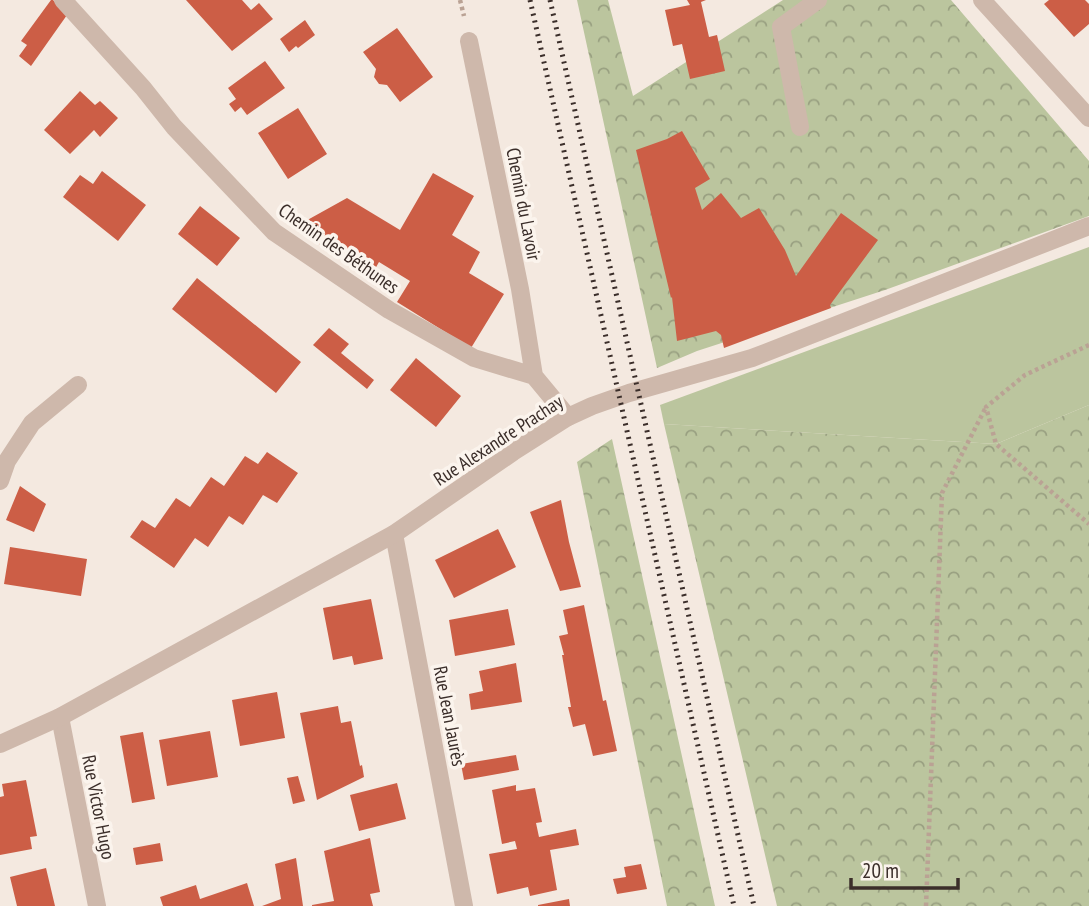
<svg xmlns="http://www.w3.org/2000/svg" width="1089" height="906" font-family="'PT Sans Narrow',sans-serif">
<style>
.grass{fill:#bbc59e}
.forest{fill:url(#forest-crowns)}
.building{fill:#cc5e46}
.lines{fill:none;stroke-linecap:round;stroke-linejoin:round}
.path{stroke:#baa294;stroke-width:4.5;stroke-dasharray:3.5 3.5;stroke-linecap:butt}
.service{stroke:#ceb8ab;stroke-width:18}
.minor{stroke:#ceb8ab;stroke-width:18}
.tertiary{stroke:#ceb8ab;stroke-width:18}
.rail{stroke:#3b2e2a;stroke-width:5;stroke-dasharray:2 5;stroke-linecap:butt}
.labels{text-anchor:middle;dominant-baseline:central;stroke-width:7;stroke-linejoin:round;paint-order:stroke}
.street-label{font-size:19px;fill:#3b2e2a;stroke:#fbf4ed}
</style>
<defs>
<pattern id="forest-crowns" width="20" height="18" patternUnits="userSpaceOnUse" patternTransform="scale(1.75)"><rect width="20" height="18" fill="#bbc59e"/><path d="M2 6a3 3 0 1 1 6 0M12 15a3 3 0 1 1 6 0" fill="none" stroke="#99a081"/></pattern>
</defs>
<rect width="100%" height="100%" fill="#f4e9e0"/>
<!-- grass -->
<path class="grass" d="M1089,247v158l-93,39 -332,-20 -4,-19z"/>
<!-- forest -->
<path class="forest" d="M577,0h31l25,96 150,-96h168l138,161v55l-204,74 -188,61 -40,17z
M1089,405v501h-312l-113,-482 332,20z
M612,439l103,467h-48l-90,-444z"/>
<!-- building -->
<path class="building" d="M51,0h2l14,15 -36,51 -12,-10 8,-11 -6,-4z
M186,0h56l9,10 8,-7 14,16 -41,32z
M687,0h19l-5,2 8,35 8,-2 8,36 -35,8 -8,-35 -9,2 -8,-36 25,-5z
M1049,0h36l4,4v20l-15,13 -30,-33z
M305,20l10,15 -17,13 -2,-2 -7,6 -9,-13z
M397,28l36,49 -33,25 -13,-17 -8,-1 -5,-7 2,-8 -13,-17z
M265,61l20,27 -38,27 -6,-8 -6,5 -6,-8 7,-5 -8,-11z
M80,91l15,14 5,-4 18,17 -18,19 -6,-7 -24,24 -26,-24z
M298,108l29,46 -39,25 -30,-46z
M682,131l28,48 -15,9 7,22 19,-17 20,25 18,-10 26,42 11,26 45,-63 37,27 -48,65 1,3 -107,40 -3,-13 -5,-4 -39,10 -5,-44 -1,1 -35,-148 31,-11z
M102,171l44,34 -28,36 -55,-44 17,-22 13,9z
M433,173l41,23 -22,39 28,17 -11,21 35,21 -33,54 -74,-46 13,-21 -31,-19 -8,14 -78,-48 54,-30 53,32z
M200,206l40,32 -23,28 -39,-32z
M197,278l104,84 -25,31 -104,-84z
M329,328l20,16 -8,9 33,27 -7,9 -54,-44z
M416,358l45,38 -25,31 -46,-37z
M267,452l31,21 -21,30 -14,-8 -20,30 -14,-9 -21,31 -13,-9 -21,30 -44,-31 12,-17 13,8 21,-30 14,9 21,-30 13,9 21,-30 13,8z
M20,486l26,18 -12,28 -28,-12z
M561,500l8,42 12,45 -21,4 -30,-79z
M498,529l18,38 -62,31 -19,-38z
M10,547l77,12 -6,37 -77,-12z
M371,599l12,60 -29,6 -2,-9 -19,4 -10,-52z
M584,605l19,96 3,-1 11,51 -24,5 -8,-32 -12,3 -5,-20h3l-9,-52h2l-5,-19 9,-2 -5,-24z
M508,609l7,36 -60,11 -6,-36z
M516,663l6,39 -51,8 -2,-16 14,-3 -4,-20z
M277,692l8,46 -45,8 -8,-46z
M338,706l3,17 10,-2 9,45 2,-1 2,12 -47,23 -17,-87z
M210,731l8,46 -51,9 -8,-46z
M143,732l12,67 -23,4 -12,-67z
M516,755l3,15 -55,10 -3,-16z
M298,776l7,25 -12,3 -6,-26z
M26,780l11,56 -7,1 2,12 -32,6v-58l4,-1 -2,-12z
M397,783l9,36 -47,12 -9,-36z
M516,785v6l19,-3 7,34 -6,1 3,14 37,-8 3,16 -29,5 7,40 -27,6 -2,-9 -31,7 -8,-40 28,-5 -2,-8 -13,3 -10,-54z
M370,838l10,54 -10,2 3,12h-61v-1l22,-4 -10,-50z
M160,843l3,18 -27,4 -3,-17z
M296,858l7,48h-41l19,-7 -6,-35z
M641,864l6,25 -30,5 -4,-15 13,-2 -2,-10z
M46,868l9,38h-38l-7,-29z
M247,883l7,23h-91l-3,-9 36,-12 4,14z
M569,899l1,7h-32v-1z"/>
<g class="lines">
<!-- path -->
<path class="path" d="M460,0l4,16
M1089,345l-64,30 -39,32 10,37 93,80
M926,906l16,-413 44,-86"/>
<!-- service -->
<path class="service" d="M0,481l7,-20 25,-38 46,-38"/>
<!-- minor -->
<path class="minor" d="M63,0l80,88 31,39 100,105 115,78 85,48 60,18 34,41
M982,0l107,118
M469,41l51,248 14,87
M800,127l-19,-100 37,-27
M394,534l70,372
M60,717l37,189"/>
<!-- tertiary -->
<path class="tertiary" d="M0,744l60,-27 334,-183 119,-82 55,-35 24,-11 37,-13 123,-35 337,-132"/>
<!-- rail -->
<path class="rail" d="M530,0l204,906
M550,0l204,906"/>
</g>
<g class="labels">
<!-- street labels -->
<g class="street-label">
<text transform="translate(524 204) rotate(79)">Chemin du Lavoir</text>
<text transform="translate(339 248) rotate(35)">Chemin des Béthunes</text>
<text transform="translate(498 440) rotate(-33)">Rue Alexandre Prachay</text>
<text transform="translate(450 716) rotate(79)">Rue Jean Jaurès</text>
<text transform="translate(99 807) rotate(79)">Rue Victor Hugo</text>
</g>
</g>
<!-- scale -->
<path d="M851 878v10h107v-10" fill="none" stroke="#3b2e2a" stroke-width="3.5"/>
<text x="862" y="878" font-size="21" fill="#3b2e2a" stroke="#fbf4ed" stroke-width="5" paint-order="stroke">20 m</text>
</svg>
